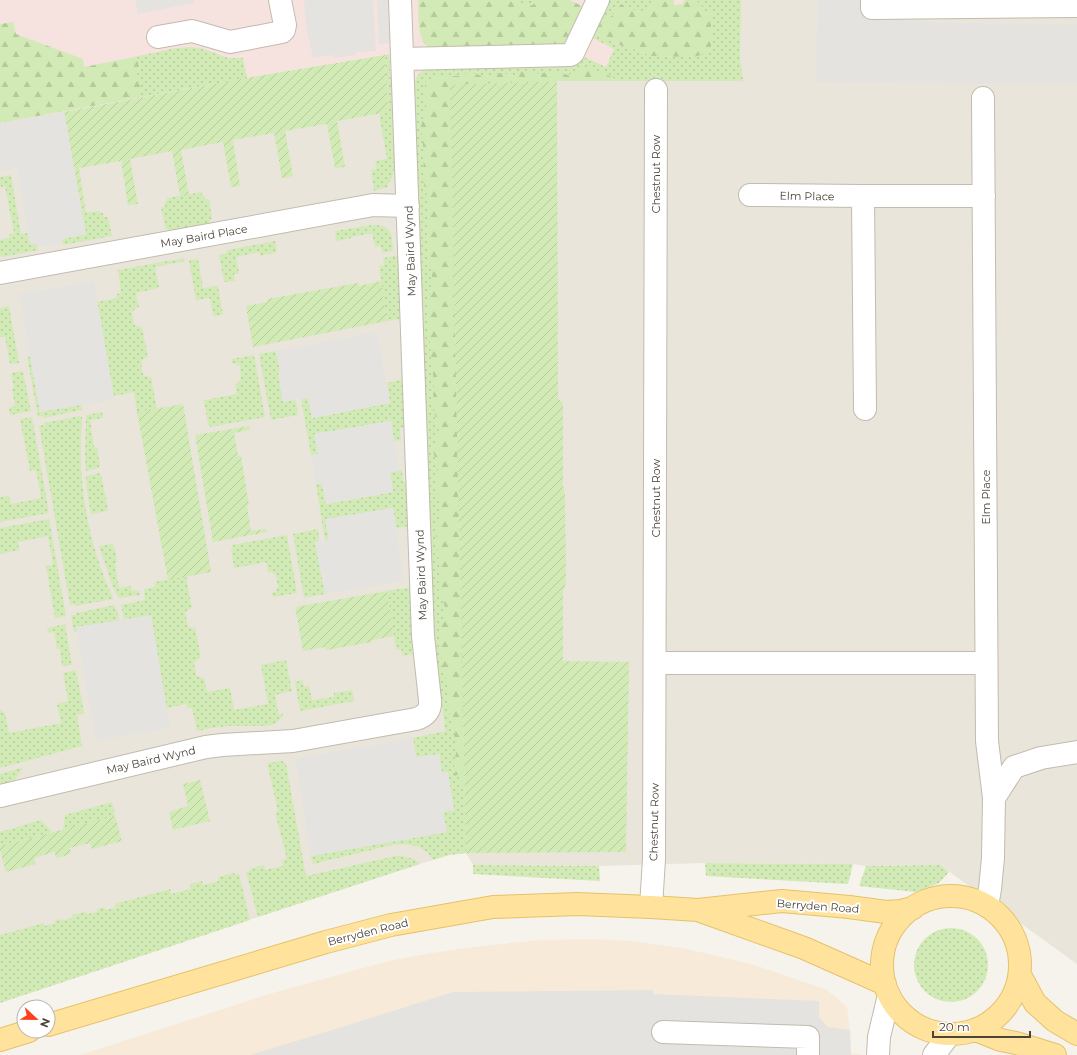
<svg xmlns="http://www.w3.org/2000/svg" width="1077" height="1055" font-family="Montserrat,sans-serif">
<style>
.residential{fill:#eae5da}
.commercial{fill:#f7ead8}
.medical{fill:#f6e3e0}
.grass{fill:url(#grass-dots)}
.forest{fill:url(#forest-firs)}
.garden{fill:url(#garden-furrows)}
.parking{fill:#e5e3e0}
.lines{fill:none;stroke-linecap:round;stroke-linejoin:round}
.minor-casing{stroke:#c2bbae;stroke-width:24}
.major-casing{stroke:#e6c16a;stroke-width:24}
.minor{stroke:#fff;stroke-width:22}
.major{stroke:#ffe39c;stroke-width:22}
.labels{text-anchor:middle;dominant-baseline:central;stroke-width:4;stroke-linejoin:round;paint-order:stroke}
.street-label{font-size:11px;fill:#4b4439;stroke:#fff}
</style>
<defs>
<pattern id="grass-dots" width="8" height="8" patternUnits="userSpaceOnUse"><rect width="8" height="8" fill="#d2eab5"/><path d="M2 2h.1M6 6h.1" fill="none" stroke="#b6ca9c" stroke-width="1.8" stroke-linecap="round"/></pattern>
<pattern id="forest-firs" width="22" height="20" patternUnits="userSpaceOnUse"><rect width="22" height="20" fill="#d2eab5"/><path d="M5 1l3.5 6h-7zM16 11l3.5 6h-7z" fill="#b6ca9c"/></pattern>
<pattern id="garden-furrows" width="10" height="10" patternUnits="userSpaceOnUse"><rect width="10" height="10" fill="#d2eab5"/><path d="M-1 1l2-2M0 10L10 0M9 11l2-2" fill="none" stroke="#b6ca9c"/></pattern>
</defs>
<rect width="100%" height="100%" fill="#f6f3ec"/>
<!-- residential -->
<path class="residential" d="M711,0h366v964l-137,-99 -74,1 -14,-2 -147,-1 -106,3 -126,-1 -7,-12 -17,2 -52,16 -397,131v-879l258,-47 131,-22 21,32 147,-5h154z"/>
<!-- commercial -->
<path class="commercial" d="M594,939l38,2 55,8 68,16 72,25 20,17 3,23 1,23 12,2h-783l196,-63 113,-31 42,-8 51,-7 59,-6z"/>
<!-- medical -->
<path class="medical" d="M0,0h711v81h-154l-166,5 -2,-32 -131,22 -258,47z"/>
<!-- grass -->
<path class="grass" d="M515,0h21l-3,5 -14,1z
M607,0h50l-6,9 -14,3 -6,-4 -10,-4 -7,10 -7,6 -9,-1z
M693,0h48l-1,59 3,22h-186l-107,4 16,768 -17,2 -16,5c-8,-15 -26,-17 -41,-15l-79,19 -2,-8 135,-24 -3,-20 11,-2 -7,-38 -5,2 -3,-20 -23,4 -3,-20 32,-7 -11,-102 -20,-543c2,-11 5,-16 17,-18l146,-3 5,-9 24,11 8,-18 -23,-12 1,-5 25,12 26,8 7,4 44,1 7,-2 7,-4 -6,-41 -1,-6z
M189,47l12,1 27,10h15l4,20 -111,20 6,-10 -6,-10 2,-8 -4,-13 42,-9z
M389,54l7,98 -2,1c0,11 2,24 -7,32l1,2 -14,4 -3,-21 6,-1 -2,-8 12,-2 -8,-45 9,-2 -3,-57z
M11,175l10,59 7,-1 2,11h7l1,6 -36,7 -2,-2v-15l9,-2v-3l5,-2 -9,-47 -5,1v-10z
M202,192v3h2l1,4h4l3,19 -5,8 -35,6 -7,-4 -4,-21h4v-5l2,-1v-3z
M99,211l1,2h3v4h5l4,19 -49,9 -1,-6 24,-5 -4,-21z
M372,225c20,0 20,8 21,26l-11,2 -1,-7 -6,1 -3,-14 -21,4v1l-15,3 -1,-10z
M275,241l2,11 -17,4 -1,-4 -23,5 3,16 -5,1 1,7 -11,1 -5,-27 6,-1 3,-4z
M399,255l2,64 -14,2 -8,-55 5,-1 -1,-7z
M184,258l1,3 -30,6 4,21 -23,5 3,14 -3,1 -4,4 2,12 5,3h3l6,30 -4,1 -3,4 2,13 5,2h3l6,32 -20,3 -3,-20 -20,4 -17,-94 20,-4v-4l4,-1 -3,-23z
M198,259l5,29 15,-2 5,29 -10,1 -3,-18 -14,2 -7,-40z
M9,306l10,57 -9,1 -5,-27h-5v-29z
M276,351l4,20h-2l5,31 13,-2 2,15 -27,5 -12,-66z
M254,355l11,62 -55,10v-2h-2l-4,-25 33,-6 -2,-11h3l3,-5 -1,-12 -6,-3 -2,1 -1,-5z
M27,356h3l10,56 41,-7 1,5 -39,8v-2l-5,1z
M23,371l8,40 -21,4 -1,-7 6,-2 -3,-17 2,-1 -3,-15z
M404,379l3,47 -7,2 1,12 -7,1 -3,-20 -76,13 3,20 -7,1 -10,-56 7,-1 4,20 78,-15 -3,-20z
M102,412l1,6 -13,2 4,27h3l3,19h-1v2l-13,3 -1,-14 1,-40 1,-2z
M80,416l2,1c-1,21 -2,42 0,62 3,41 14,82 31,119v1l-38,7v-2l-5,1 -31,-179 5,-1v-2z
M32,417l17,96 -49,9v-25l9,-1 2,8 30,-6 -5,-28 -6,1 -10,-52z
M402,470l1,12h5l1,44 -13,2 -3,-20 -66,11h-2l4,21h-4l-9,-56 6,-1 4,21 67,-12 -3,-20z
M100,473l1,2 7,34 -1,2 -16,3 -4,-23 -1,-15z
M49,519l17,97 -11,2 -9,-52 7,-1 -5,-29 -30,6 1,8 -19,4v-26z
M318,529l1,12 -4,1 10,52 -21,4 -11,-64z
M287,535l10,58 -24,4 -1,-5h3l3,-5 -2,-12 -5,-3 -3,1 -2,-11 -32,6 -3,-20h2l-1,-3z
M113,544v3h2l2,15 -2,1 4,25 12,-2 1,5 7,-1 1,5 -20,3 -2,-1 -6,-12 -13,-39z
M186,576l6,32 -3,1 -4,3 3,14 4,2 3,-1 6,31 -3,1 -4,4 2,12 5,3h3l3,14 23,-4 4,22 34,-6 -7,-39 25,-5 6,31 -17,4 4,20 4,-1v2l-8,8 -9,2h-38l-17,2 -14,3 -5,-23h-5v-4l-20,4 -3,-14 -40,-74 -3,-15 24,-5 -1,-11 11,-2v-5z
M412,587l1,44 -1,11 1,12 -10,2 -2,-7 -5,1 -9,-59z
M115,605v5l2,-1 2,12 -42,6v5h-3l-3,-17h5v-2z
M65,624l7,41 -10,1 -2,-17h-3l-3,-17 -6,1 -1,-5z
M76,670l8,43 -7,2 5,31 -82,22v-58l2,1 1,2h2l4,20 52,-10 -4,-19 11,-3 -5,-28z
M303,680l1,7 5,-1 3,14 22,-3v-4l18,-3 2,11 -54,10 -5,-29z
M282,761l4,3 20,112 90,-20c9,0 17,1 24,8l-162,53 -12,-45 4,-1v-2l14,-4 1,5 18,-4 -1,-6 5,-1 -12,-47 3,-1 -11,-48z
M24,767l-10,14 -14,4v-11z
M112,802l3,14 -52,14 2,-15z
M41,820l11,11v1l-52,14v-14z
M705,863l148,1 -5,20 -142,-8z
M473,865l126,1 1,15 -127,-7z
M940,865l9,7 -10,11 -23,9 -57,-6 7,-20z
M234,873l1,2 4,-1 11,46 -250,83v-68l44,-12 1,3 11,-3 -1,-3 5,-1 1,2 11,-3v-3l14,-3 1,2 11,-2 -1,-3 7,-2 2,3 9,-2v-4l55,-15 1,5 20,-5 -1,-5 12,-3 1,4 16,-4 -1,-4z
M914 965a37 37 0 1 1 74 0a37 37 0 1 1-74 0Z"/>
<!-- forest -->
<path class="forest" d="M418,0h97l4,6 14,-1 3,-5h34l16,8 -19,36 -137,4c-14,-6 -11,-35 -12,-48z
M657,0h17v5l8,-1 3,-4h8l8,4 1,6 9,3v35l-3,3 -7,4 -7,2 -44,-1 -7,-4 -26,-8 -25,-12 6,-13 9,1 7,-6 7,-10 10,4 6,4 14,-3z
M13,22l3,12 67,25 1,8 50,-10 4,1v12l-2,8 6,10 -6,10 -136,25v-99z
M588,66l32,15h-63l-107,4 14,703 -4,2 -1,-16 -5,2v-14l3,-13 -10,-47 2,-18 -7,-13 -2,-41 6,-21 -8,-20 2,-17 -4,-38 4,-23 -4,-26 2,-16 -5,-19 6,-18 -6,-28 1,-20 -5,-50v-36l3,-21 -4,-22 1,-22 -1,-33 -5,-20 1,-26 -3,-27 4,-21v-24l15,-6h23l5,-4 19,5 14,-4 18,3 2,-5 16,3 16,-3 15,4z"/>
<!-- garden -->
<path class="garden" d="M385,55l3,57 -51,9 8,46 -10,1 -8,-44 -42,7 8,45 -11,2 -8,-45 -41,7 7,46 -9,1 -8,-45 -42,8 8,45 -9,1 -8,-45 -42,8 8,45 -10,1 -7,-44 -42,7 7,45h-4l-18,-101 194,-36z
M557,81l1,318 5,4v83l2,9 1,87 -3,11v68l66,1 -3,190 -160,1 -16,-768z
M381,281l6,40 -134,26 -7,-41 22,-4 -1,-3 91,-16 1,3z
M183,404l28,168 -43,8 -31,-168z
M249,426l1,4 -16,3 4,23h3l8,49 -2,1 4,25 15,-2 1,3 -54,10 -18,-107z
M387,591l7,45 -22,4v2l-45,8 -2,-3 -22,4 -8,-44z
M200,780l10,41 -37,9 -4,-18 19,-6 -5,-22z
M115,816l7,25 -30,8 -2,-6 -20,5 1,6 -14,4 -3,-6 -20,6 2,6 -30,8 -6,-22v-4z"/>
<!-- parking -->
<path class="parking" d="M135,0h58l1,3 -56,11z
M304,0h69l3,51 -20,1v3l-23,3v-3l-20,3 -7,-33z
M377,0h11l2,43 -11,1z
M818,0h86v22l173,3v59h-51l-211,-2z
M64,112l22,122 -24,5v4l-25,4v-3l-7,1 -13,-77 -17,2v-47z
M94,281l20,118 -74,13 -21,-118z
M377,332l13,71 -78,15 -4,-20 -25,4 -5,-31h2l-4,-20z
M391,421l8,49 -9,3 3,19 -67,12 -4,-21 -6,1 -5,-29 7,-1 -4,-20z
M393,508l11,73 -79,13 -3,-20h-1l-6,-32 14,-3 -4,-20z
M151,615l19,113 -74,13 -20,-114z
M413,738l3,19 23,-3 3,19 6,-1 6,38 -11,2 4,20 -136,24 -16,-97z
M653,990v4l166,7v16l9,10 22,3 1,25h-601l76,-23 127,-40z"/>
<g class="lines">
<defs>
<path id="minor" d="M872,0v8l205,-2
M158,37l34,-6 38,11 52,-10 2,-2 1,-5 -5,-25
M402,59l168,-4 3,-2 25,-53
M983,98l4,643 7,57
M750,195l113,1h121
M863,196l2,213
M0,273l373,-68 35,1
M655,663h331
M0,796l206,-49 16,-2 71,-4 123,-22c10,-3 15,-9 14,-19l-7,-64 -23,-636
M987,906l3,-17 3,-31 1,-60 20,-31 27,-9 36,-6
M651,907l3,-48 2,-769
M663,1032l145,5v18
M878,1055l1,-18 10,-42
M934,1055l15,-20"/>
<path id="major" d="M882 965a69 69 0 1 1 138 0a69 69 0 1 1-138 0Z
M703,912l101,36 81,36
M1020,975l15,28 20,18 22,13
M48,1025l278,-83 65,-17 102,-18 84,-3 74,3 47,3 84,-9 67,6 37,5 15,-1 12,-3
M976,1030l25,10 15,3 39,12
M0,1040l29,-9"/>
</defs>
<!-- minor casing -->
<use href="#minor" class="minor-casing"/>
<!-- major casing -->
<use href="#major" class="major-casing"/>
<!-- minor -->
<use href="#minor" class="minor"/>
<!-- major -->
<use href="#major" class="major"/>
</g>
<g class="labels">
<!-- street labels -->
<g class="street-label">
<text transform="translate(656 174) rotate(-90)">Chestnut Row</text>
<text transform="translate(807 196) rotate(1)">Elm Place</text>
<text transform="translate(204 236) rotate(-10)">May Baird Place</text>
<text transform="translate(410 251) rotate(-92)">May Baird Wynd</text>
<text transform="translate(986 497) rotate(-90)">Elm Place</text>
<text transform="translate(656 498) rotate(-90)">Chestnut Row</text>
<text transform="translate(421 575) rotate(-92)">May Baird Wynd</text>
<text transform="translate(151 760) rotate(-13)">May Baird Wynd</text>
<text transform="translate(654 822) rotate(-89)">Chestnut Row</text>
<text transform="translate(818 906) rotate(4)">Berryden Road</text>
<text transform="translate(368 932) rotate(-14)">Berryden Road</text>
</g>
</g>
<!-- north arrow -->
<g transform="translate(36 1019) rotate(112)"><circle r="19" fill="#ffffff" stroke="#b7b4b0"/>
<path d="M0-3L7 15L0 10L-7 15Z" fill="#fc3f1d"/>
<text y="-6" font-size="11" font-weight="bold" text-anchor="middle" fill="#4b4439">N</text>
</g>
<!-- scale -->
<path d="M933 1031v6h97v-6" fill="none" stroke="#4b4439" stroke-width="2"/>
<text x="939" y="1031" font-size="12" fill="#4b4439" stroke="#ffffff" stroke-width="3" paint-order="stroke">20 m</text>
</svg>
